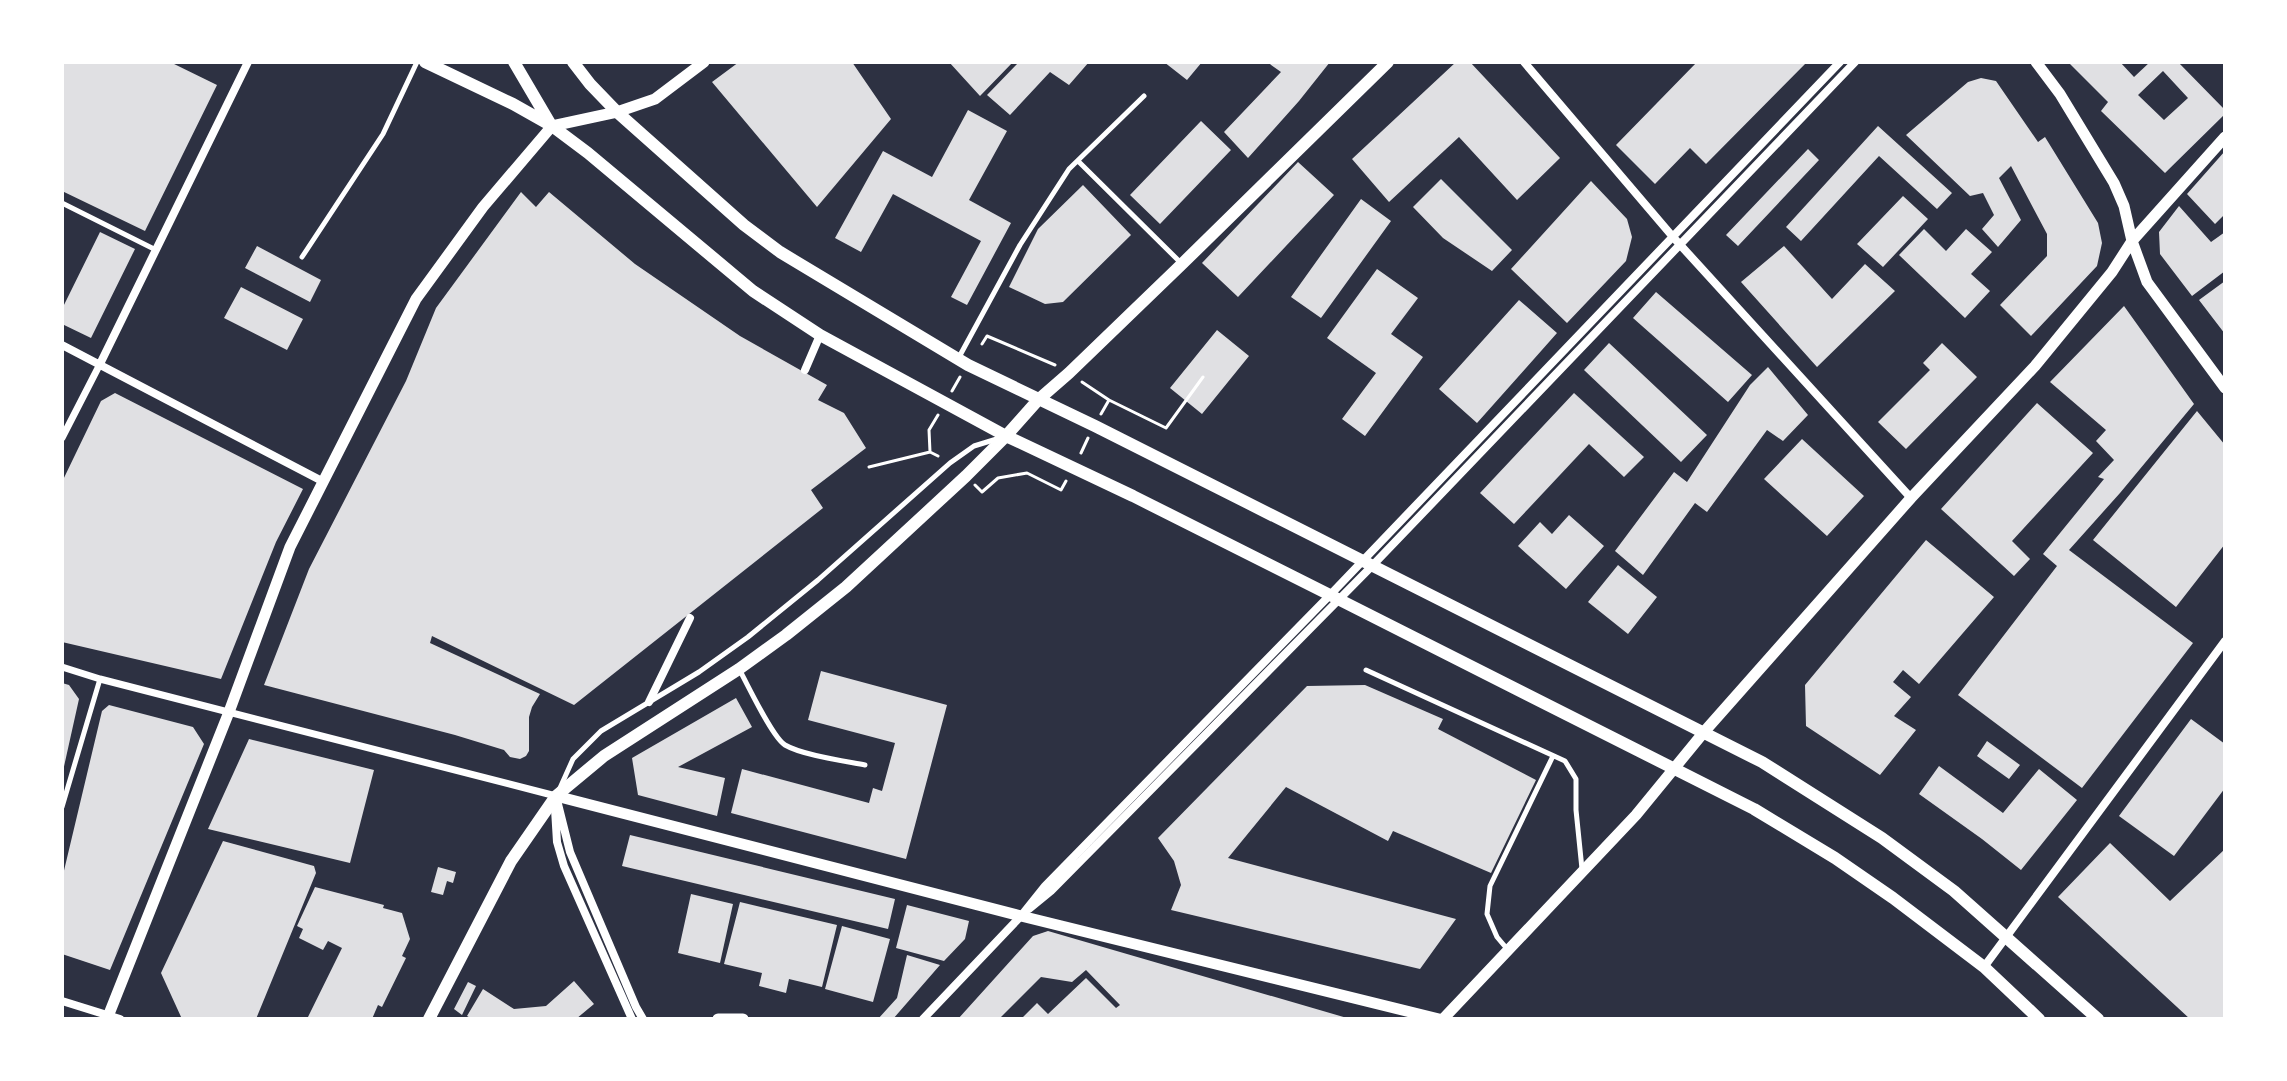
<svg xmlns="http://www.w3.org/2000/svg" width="2287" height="1081" font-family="'Public Sans',sans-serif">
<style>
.building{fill:#e0e0e3;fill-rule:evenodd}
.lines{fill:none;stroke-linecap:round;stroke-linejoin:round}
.path{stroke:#fff;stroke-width:3}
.service{stroke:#fff;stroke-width:5}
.pedestrian{stroke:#fff;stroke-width:7}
.minor{stroke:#fff;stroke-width:8}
.tertiary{stroke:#fff;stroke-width:11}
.secondary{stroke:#fff;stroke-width:12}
</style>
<rect width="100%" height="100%" fill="#2d3142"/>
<!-- building -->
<path class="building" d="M62,62h108l47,23 -72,146 -83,-40z
M739,62h113l39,57 -74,88 -105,-125z
M949,62h64l-33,34z
M1019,62h70l-20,23 -19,-13 -40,43 -23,-20z
M1164,62h38l-15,18z
M1267,62h63l-31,39 -51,57 -24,-26 57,-60z
M1456,62h14l90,96 -43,42 -58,-63 -70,65 -37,-43z
M1697,62h110l-101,102 -16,-16 -35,36 -39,-39z
M2068,62h52l14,15 16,-15h28l47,48v4l-60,59 -64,-62 7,-9zM2163,71l25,27 -24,22 -26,-25z
M1981,78l15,3 42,61 7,-5 53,86 4,20 -5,23 -66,70 -31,-31 47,-49v-22l-36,-68 -12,12 22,42 -23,27 -16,-18 12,-14 -11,-22 -13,3 -64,-61 62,-53z
M968,110l39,21 -38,69 42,23 -44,82 -16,-8 30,-56 -88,-47 -32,58 -26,-14 48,-87 49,26z
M1201,121l30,29 -71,74 -30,-29z
M1878,126l74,67 -15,16 -58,-53 -78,85 -15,-14z
M1808,149l11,11 -81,86 -12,-11z
M2225,151v63l-10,10 -28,-30z
M1298,162l36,33 -96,102 -36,-34z
M1441,179l71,71 -20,21 -49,-33 -30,-31z
M1591,181l36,38 5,18 -6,24 -59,62 -56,-54z
M1083,185l48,50 -68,67 -18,2 -36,-17 29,-58z
M521,192l15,15 13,-15 86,72 105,72 87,49 -9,15 26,13 22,35 -55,42 12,18 -249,197 -142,-69 -2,7 110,51 -8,13 -3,10v34l-3,5 -6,3 -10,-2 -6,-7 -49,-15 -191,-50 45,-116 97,-188 30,-73z
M1903,196l25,23 -45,48 -26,-23z
M1361,199l30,22 -70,97 -30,-21z
M2179,206l32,36 14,-10v39l-33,25 -32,-42 -1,-22z
M1924,229l22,22 20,-22 26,23 -21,22 19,17 -25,27 -66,-63z
M100,232l35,17 -44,89 -29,-14v-15z
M257,246l64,34 -11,22 -65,-34z
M1784,246l48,53 33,-35 30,27 -78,76 -76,-85z
M1377,269l41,29 -27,36 32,23 -58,79 -23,-17 34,-46 -49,-35z
M2225,281v53l-26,-34z
M241,287l62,32 -16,31 -63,-32z
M1656,292l96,83 -24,27 -95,-84z
M1519,300l38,33 -80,90 -38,-34z
M2124,306l70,98 -74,89 -51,57 124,93 -111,145 -124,-93 99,-129 -14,-12 61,-75 -6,-2 16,-17 -18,-19 10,-11 -56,-48z
M1217,330l32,26 -47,58 -32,-26z
M1609,343l98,92 -26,27 -97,-92z
M1942,343l35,34 -71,72 -28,-27 52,-52 -7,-7z
M1768,367l40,48 -25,26 -16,-11 -60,82 -12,-9 -52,72 -28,-24 59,-79 13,10 63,-97z
M115,393l188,96 -27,53 -55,137 -159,-37v-160l39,-81z
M1574,393l70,64 -20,20 -35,-33 -75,80 -34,-31z
M2037,403l56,50 -81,88 18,18 -16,17 -73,-67z
M2197,411l28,34v99l-49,63 -83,-67z
M1802,439l62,57 -37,40 -63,-57z
M1569,515l35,31 -38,43 -48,-43 22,-24 12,12z
M1926,540l68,57 -75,87 -16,-14 -10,12 18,15 -17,19 22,14 -36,45 -74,-49 -1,-41z
M1618,565l39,32 -29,37 -40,-32z
M821,671l126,34 -41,154 -175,-46 11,-44 127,34 4,-15 9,3 13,-48 -87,-23z
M62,683l7,2 10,14 -16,72z
M1365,685l78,34 -5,10 98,51 -45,93 -98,-42 -5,10 -102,-54 -58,71 228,61 -36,50 -249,-59 10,-25 -7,-24 -16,-23 149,-152z
M736,698l16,29 -74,40 47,11 -8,38 -79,-21 -6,-37z
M109,705l84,22 11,17 -94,226 -48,-16v-75l40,-168z
M2191,719l34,25v44l-51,68 -55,-40z
M249,739l125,31 -24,93 -142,-34z
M1987,741l33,24 -11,14 -32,-23z
M1939,766l64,47 36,-44 38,31 -56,70 -39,-31 -63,-45z
M630,835l265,64 -7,30 -266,-63z
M223,841l91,25 2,7 -60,146h-74l-21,-46z
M2110,843l60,58 55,-52v170h-35l-132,-122z
M438,867l18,5 -3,11 -6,-2 -4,14 -12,-3z
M315,887l69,18 -1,3 19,5 8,26 -8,17 4,2 -24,49 -4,-2 -6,14h-65l35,-71 -14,-7 -5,9 -24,-12 4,-9 -6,-3z
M691,894l42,10 -13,59 -42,-10z
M740,902l97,23 -15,62 -33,-8 -3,14 -27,-7 3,-13 -38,-9z
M907,905l62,16 -4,18 -21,22 -48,-13z
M842,926l48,13 -17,63 -48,-13z
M1048,931l299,87v1h-326l16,-16 11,11 38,-36 30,30 4,-3 -34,-35 -14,12 -31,-5 -42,42h-41l75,-83z
M907,955l33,10 -47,54h-15l19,-21z
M574,981l20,23 -18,15h-104l-5,-3 16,-27 31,20 32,-3z
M468,982l8,4 -14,29 -8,-6z"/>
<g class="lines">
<!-- path -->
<path class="path" d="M982,344l5,-8 68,29
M1082,382l27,18
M952,391l8,-14
M1101,414l8,-14 57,28 37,-51
M930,452l-1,-22 9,-15
M1081,453l7,-15
M869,467l61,-15 8,4
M975,485l7,7 16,-14 29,-5 34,17 5,-9"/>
<!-- service -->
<path class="service" d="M1078,161l103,102
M62,203l94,47
M302,257l81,-123 34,-72
M958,359l62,-114 49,-76 75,-73
M739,669c9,16 33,68 46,76 17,10 59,16 80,20
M1366,670l199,91 11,18v31l6,59
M560,788l13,-29 28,-28 98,-59 49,-35 70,-57 132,-117 24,-17 26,-8
M62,807l38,-128
M1508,950l-11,-13 -10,-23 3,-28 63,-130"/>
<!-- pedestrian -->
<path class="pedestrian" d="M62,438l38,-74
M62,667l38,12 456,117"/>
<!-- minor -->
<path class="minor" d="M1524,62l149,175 238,261
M62,345l260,136
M100,364l148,-302
M805,370l15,-35
M649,702l41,-84
M556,796l14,56 66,155 7,12
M555,809l2,33 7,24 68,153
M1029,909l22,-18 321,-325 483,-504
M1984,967l241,-326
M62,1001l58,18
M923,1019l98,-103 24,-30 285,-291 510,-533"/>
<!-- tertiary -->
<path class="tertiary" d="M2036,62l24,32 54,89 10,23 8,35 15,41 78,106
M556,796l465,120 418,103
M107,1019l122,-307 61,-165 126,-248 67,-92 69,-81 65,-14 38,-13 49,-37
M718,1019h25
M1443,1019l193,-204 68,-83 207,-234 124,-132 77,-94 20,-31 93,-104"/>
<!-- secondary -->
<path class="secondary" d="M425,62l88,42 39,22 36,27 165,138 67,44 186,101 127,60 197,99 424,214 81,49 58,40 91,69 55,52
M514,62l37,63
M573,62l17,22 27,28 127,113 36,27 188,113 127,61 667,336 120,76 72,53 144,128
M429,1019l82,-158 45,-65 48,-40 135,-87 47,-34 60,-48 120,-111 40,-40 32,-36 31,-27 113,-109 206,-202"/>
</g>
<!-- border -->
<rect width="2287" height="1081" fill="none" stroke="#ffffff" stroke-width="128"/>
</svg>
